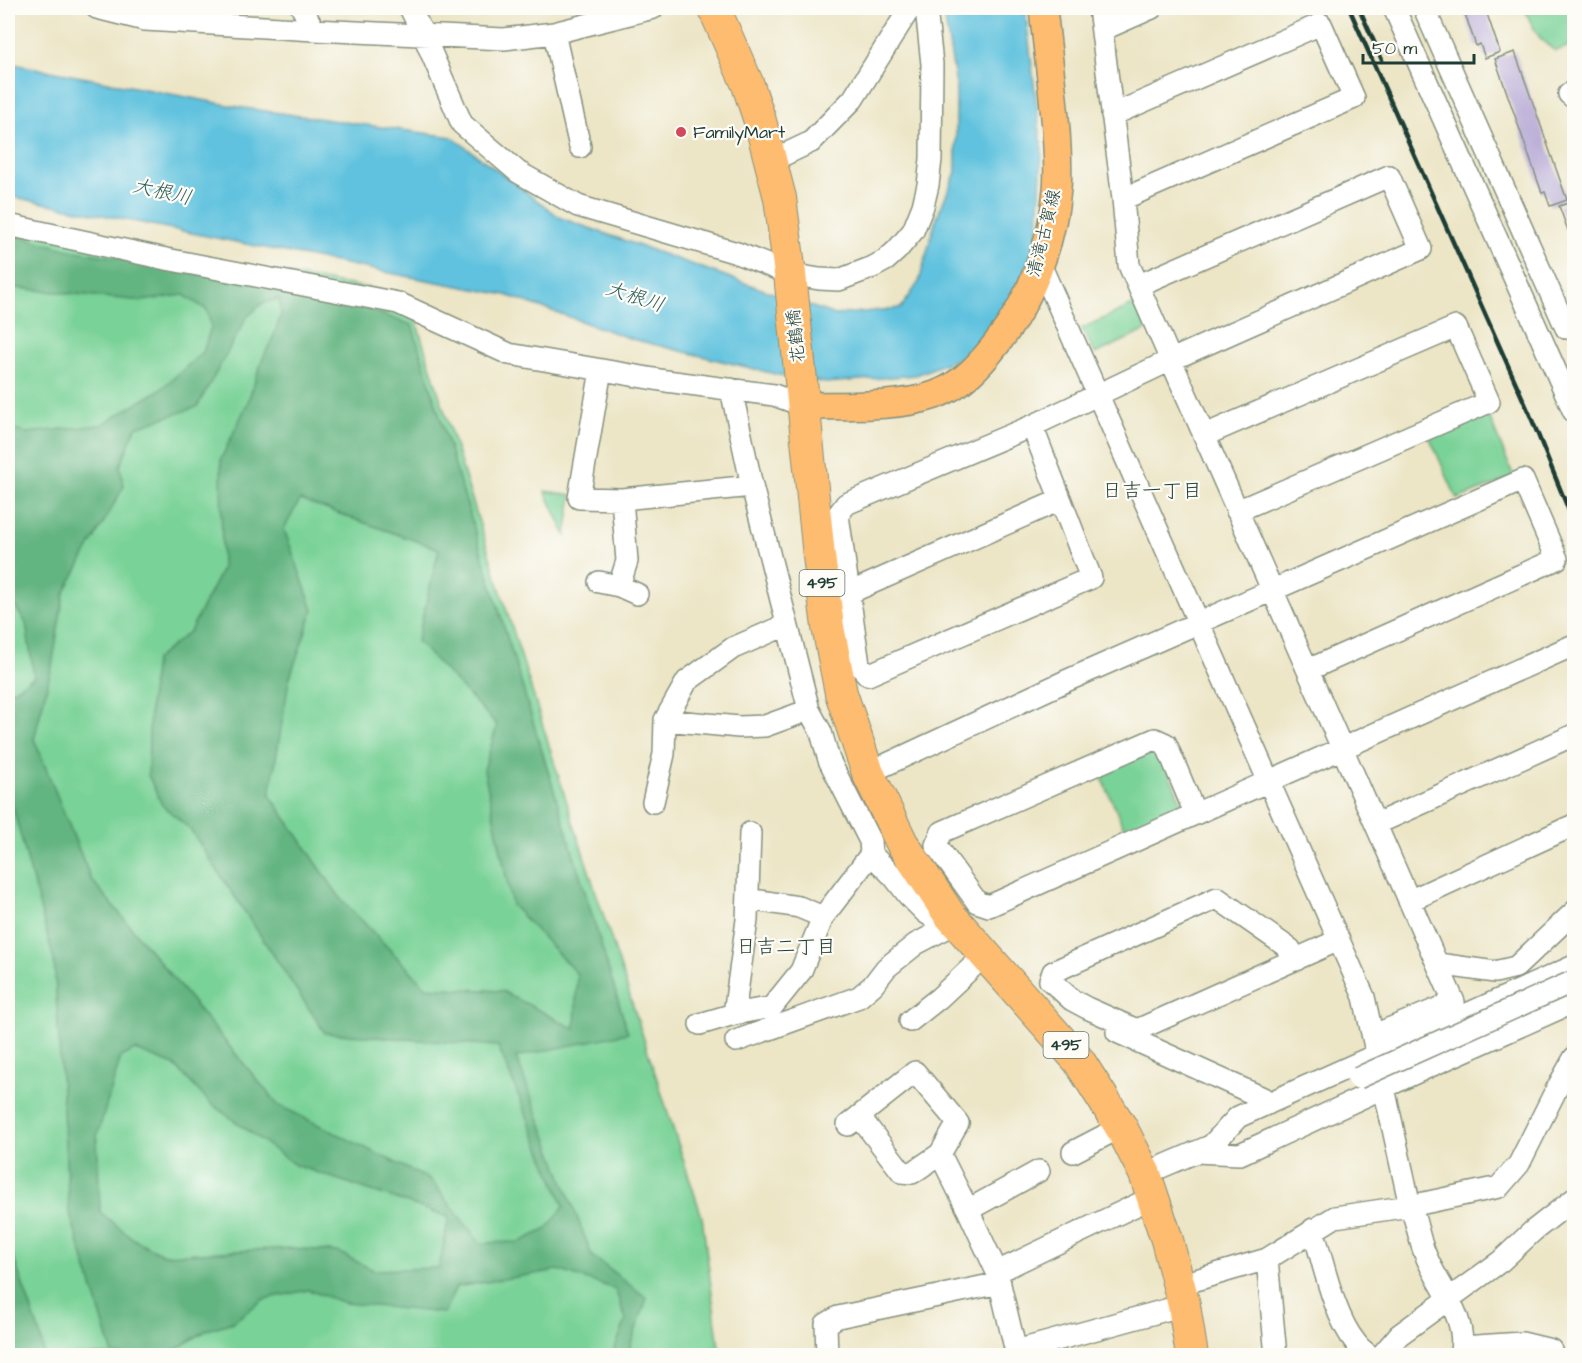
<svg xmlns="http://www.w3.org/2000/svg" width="1582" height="1363" font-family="'Architects Daughter','Klee One',sans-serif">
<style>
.green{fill:#79d297;stroke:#4c8866;stroke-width:1.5}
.forest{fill:#62b480;stroke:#40785a;stroke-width:1.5;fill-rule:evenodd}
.water{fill:#60c2de;stroke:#408089;stroke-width:1.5}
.building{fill:#b7aad6}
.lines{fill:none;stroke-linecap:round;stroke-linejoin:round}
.minor-casing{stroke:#86917d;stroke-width:24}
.major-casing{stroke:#86917d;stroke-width:30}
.highway-casing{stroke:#86917d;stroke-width:34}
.minor{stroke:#fff;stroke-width:21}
.major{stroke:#fdbc70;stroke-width:27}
.highway{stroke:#fdbc70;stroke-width:32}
.rail{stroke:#1f3d34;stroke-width:4.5}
.minor-bridge-casing{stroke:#86917d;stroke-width:24;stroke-linecap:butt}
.minor-bridge{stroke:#fff;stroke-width:21}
.poi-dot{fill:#d1495b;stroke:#fdfcf7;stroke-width:2}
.labels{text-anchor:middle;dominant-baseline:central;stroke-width:4.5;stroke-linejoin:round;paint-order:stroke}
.shield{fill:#fdfcf7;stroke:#62766e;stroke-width:1.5}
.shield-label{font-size:16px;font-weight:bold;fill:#1f3d34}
.poi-label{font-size:18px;fill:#1f3d34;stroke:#fdfcf7;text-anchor:start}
.street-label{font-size:18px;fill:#1f3d34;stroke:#fdfcf7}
.water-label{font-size:20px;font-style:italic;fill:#2f5e5e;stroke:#fdfcf7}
.neighbourhood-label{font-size:20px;fill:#1f3d34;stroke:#fdfcf7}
</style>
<rect width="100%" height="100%" fill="#fdfcf7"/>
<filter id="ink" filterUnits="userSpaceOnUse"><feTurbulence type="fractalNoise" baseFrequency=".0167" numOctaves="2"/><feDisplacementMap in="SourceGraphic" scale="12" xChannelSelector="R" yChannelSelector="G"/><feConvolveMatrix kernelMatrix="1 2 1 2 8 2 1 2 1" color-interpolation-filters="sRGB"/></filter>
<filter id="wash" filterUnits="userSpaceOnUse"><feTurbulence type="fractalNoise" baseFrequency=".008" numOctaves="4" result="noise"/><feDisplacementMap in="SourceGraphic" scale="24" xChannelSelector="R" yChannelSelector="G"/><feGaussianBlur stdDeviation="1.35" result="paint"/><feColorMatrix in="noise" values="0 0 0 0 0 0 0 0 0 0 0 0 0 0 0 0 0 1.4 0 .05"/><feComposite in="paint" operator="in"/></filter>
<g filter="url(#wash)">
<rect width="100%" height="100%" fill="#ece5c6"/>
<!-- green -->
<path class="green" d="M1524,8h50v34l-1,3 -17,6c-19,-11 -23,-24 -32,-43z
M8,226l400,69 165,527 129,395 18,138h-712z
M1135,304l12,26 -52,24 -13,-26z
M1486,409l28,68 -57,22 -29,-65z
M545,491l27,4 -6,41z
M1158,748l28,65 -58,25 -28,-65z"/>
<!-- forest -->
<path class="forest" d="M8,233l61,17 241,39 102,36 216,708 -112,24 76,199 55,42 -20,57h-15l14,-35 -11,-31 -57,-19 -102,17 -12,26 -99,-10 -37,-13 -44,9 -31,23 -26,8 -40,25h-54l-44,-144 -15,-251 -41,-153 -5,-14v-100l26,-16 -8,-54 -18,-27v-168l19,5 74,-8 60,-36 42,-37 8,-25 -4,-17 -23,-15 -42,6 -134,-14zM279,299l2,16 -7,20 -11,23 -16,46 -26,55 1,110 -32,62 -35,29 -5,42 -2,73 14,30 28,24 135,204 173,13 66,160 -17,23 -27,13 -40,1 -49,-63 -153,-75 -187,-226 -57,-140 18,-73 12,-73 60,-107 -4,-20 16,-39 61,-20 50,-90 16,-14zM300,500l139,49 -22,92 80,84 -13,45 28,135 65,69 -2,55 -73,-38 -76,-4 -85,-88 -71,-104 19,-115 24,-70 -29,-81zM135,1050l39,15 36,38 85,62 154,52 -10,51 -66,2 -35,-18 -46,-4 -128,7 -29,-15 -35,-28 -3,-76 24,-79z
M8,1242l32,92 4,21h-36z"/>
<!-- water -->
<path class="water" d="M943,8h82l17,142 -4,82 -23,69 -46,53 -53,21 -89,8 -44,-7 -151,-37 -126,-44 -106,-20 -392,-79v-133l236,45 208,29 109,81 274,97 66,-7 18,-26 17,-63 20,-47v-87z"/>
<g id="blocks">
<!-- building -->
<path class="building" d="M1463,8h22l15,44 -15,6 -5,-14 -4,2z
M1515,52l52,148 -17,6 -5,-14 -3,1 -47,-134z
M1575,201v43h-2l-14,-38z"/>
</g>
</g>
<g filter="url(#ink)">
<use href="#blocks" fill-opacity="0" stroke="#86917d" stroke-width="1.5"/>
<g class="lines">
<defs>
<path id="minor" d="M97,8l48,12 169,10 190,9 50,-6 99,-25
M302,8l12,22
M410,8l14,28 38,88 56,48 60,34 159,47 53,21 29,5 20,1 34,-13 13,-7 11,-10 16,-19 10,-25 5,-21 3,-26 1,-95 -6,-56
M1099,8l24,191 6,66 325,737 -80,33
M1394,8l180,404
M1424,8l142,320
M1102,30l50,-22
M554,33l26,114
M1569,94l5,4
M1112,115l209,-91 33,74 -231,101
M771,161l40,-19 42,-43 57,-91
M8,225l158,34 232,44 111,51 157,27 108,14 30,11
M1040,264l324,733 46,209c7,15 8,30 14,45 12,34 46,66 36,105
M601,370l-22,128 43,1 130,-13
M731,389l21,97 57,224 -44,16 -26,1 -74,-7 22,-39 46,-33 53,-23
M1032,426l59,152 -223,97 -9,-10 -21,-150 8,-11z
M1032,426l139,-66 250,-111 -32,-73 -250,109
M1205,435l251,-108 33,75 -252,109
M599,582l20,4 18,8
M619,586l8,-25 -5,-62
M849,593l211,-93
M809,710l12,22 8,28 41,81 1,13 23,23 14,18 18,18 11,7 12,-6
M868,773l198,-92 457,-201 34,79 -249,111
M653,802l11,-48 1,-34
M1195,813l-29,-69 -11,-5 -213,93 -6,13 41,57 12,4 585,-261
M1376,824l198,-89
M1409,901l165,-76
M823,917l48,-63
M1296,960l-6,-11 -73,-51 -164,74 -3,8 22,20 15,8 50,22 202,-90
M1438,964l57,8 21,-5 58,-55
M734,1014l38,-7 29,-36 22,-54 -24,-10 -51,-8
M910,1021l29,-23 46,-43
M700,1024l34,-10 13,-94 3,-87
M1117,1032l146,66 5,6
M736,1041l123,-44 14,-12 13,-17 30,-24 40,-21
M859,1116l43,56 10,1 28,-19
M848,1125l67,-53 43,51 -18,31 28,56
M1212,1145l26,-28 336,-151
M1073,1152l48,-25
M1195,1152l45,2 186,-86 148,-66
M1145,1174l63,-27
M1313,1229c10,33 21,88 43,114 3,5 9,9 14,13
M1267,1259l9,97
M997,1272l156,-75
M1179,1285l88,-26 68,-42 75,-11 89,-19 20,-23 36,-72 19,-34
M1462,1347l60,-4 29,7
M1016,1351l168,-46
M827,1356l-1,-32 12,-7 162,-34
M1017,1356l-20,-84 -29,-62 71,-39
M1381,1356l18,-21 102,-74 32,-30 41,-32"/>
<path id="major" d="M804,406c40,-1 94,2 131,-11 27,-10 45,-30 62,-52 33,-41 56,-102 60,-154 2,-20 0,-40 -1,-59 -3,-41 -9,-82 -13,-122"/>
<path id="highway" d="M714,8l34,77 12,36 20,77 10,76 29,282 9,71 13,66 27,80 34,70 47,71 130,147 42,66 24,47 22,66 17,65 8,51"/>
</defs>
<!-- minor casing -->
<use href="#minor" class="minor-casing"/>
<!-- major casing -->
<use href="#major" class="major-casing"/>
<!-- highway casing -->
<use href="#highway" class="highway-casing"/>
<!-- minor -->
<use href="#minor" class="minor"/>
<!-- major -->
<use href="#major" class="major"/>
<!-- highway -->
<use href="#highway" class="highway"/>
<!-- rail -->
<path class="rail" d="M1349,8l181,407 44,108
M1359,8l23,52"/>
<defs>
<path id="minor-bridge" d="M1358,1078l216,-97"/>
</defs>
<!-- minor-bridge casing -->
<use href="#minor-bridge" class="minor-bridge-casing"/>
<!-- minor-bridge -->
<use href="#minor-bridge" class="minor-bridge"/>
</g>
</g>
<!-- markers -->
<circle class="poi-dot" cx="681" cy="132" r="6"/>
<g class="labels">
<!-- shield labels -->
<g class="shield">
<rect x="799.5" y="570" width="45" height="26" rx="4.5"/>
<rect x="1043.5" y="1032" width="45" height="26" rx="4.5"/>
</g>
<g class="shield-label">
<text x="822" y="583">495</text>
<text x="1066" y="1045">495</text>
</g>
<!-- poi labels -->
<g class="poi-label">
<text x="693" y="132">FamilyMart</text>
</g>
<!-- street labels -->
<g class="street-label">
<text transform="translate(1044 233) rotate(-76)">清滝古賀線</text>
<text transform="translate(796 336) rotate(-96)">花鶴橋</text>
</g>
<!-- water labels -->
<g class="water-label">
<text transform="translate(162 192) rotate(13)">大根川</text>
<text transform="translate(635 297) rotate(18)">大根川</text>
</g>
<!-- neighbourhood labels -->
<g class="neighbourhood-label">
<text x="1152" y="491">日吉一丁目</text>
<text x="786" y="947">日吉二丁目</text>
</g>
</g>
<!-- margin -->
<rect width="1582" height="1363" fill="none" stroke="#fdfcf7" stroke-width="30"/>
<!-- scale -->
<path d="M1363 54v9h111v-9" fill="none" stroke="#1f3d34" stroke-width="3"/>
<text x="1372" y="54" font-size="18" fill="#1f3d34" stroke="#fdfcf7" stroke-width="4.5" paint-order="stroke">50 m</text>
</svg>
